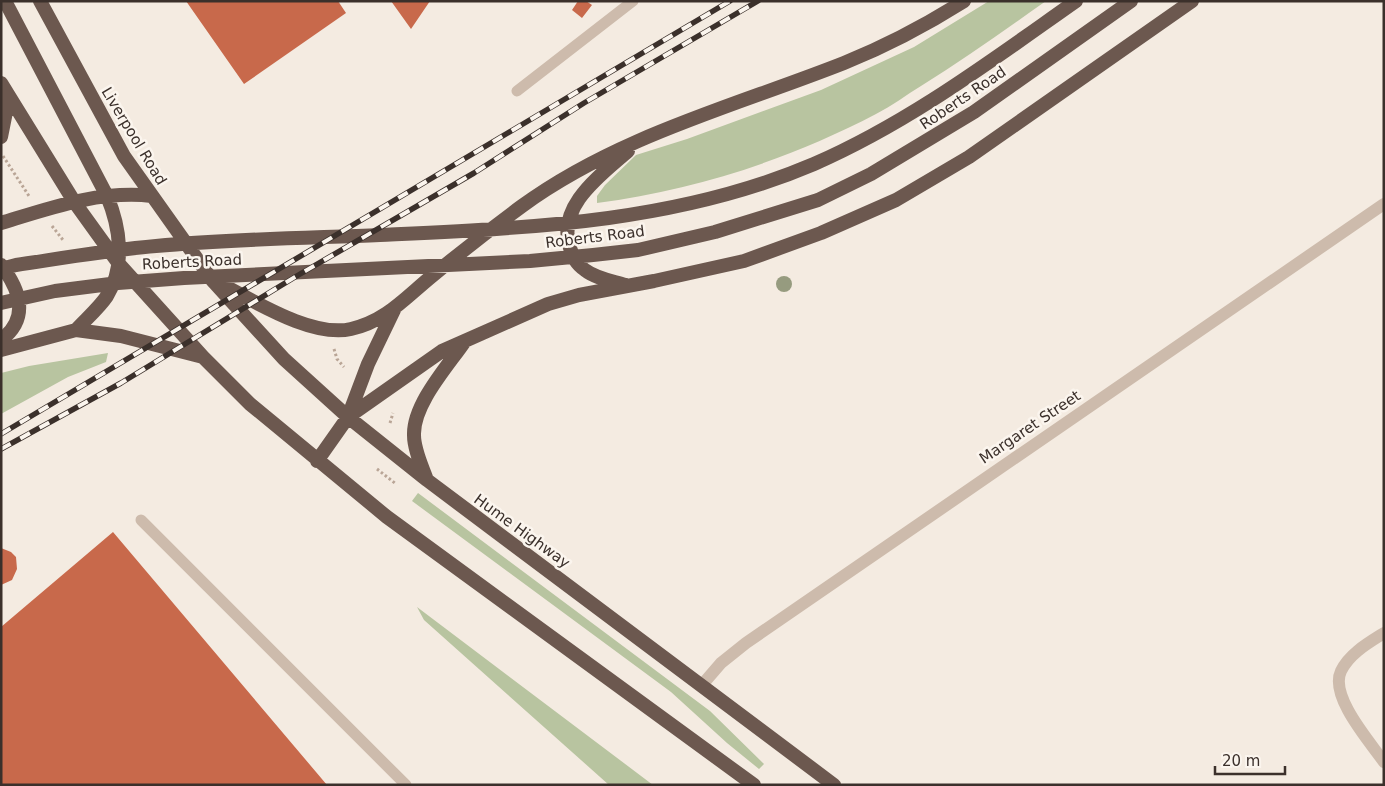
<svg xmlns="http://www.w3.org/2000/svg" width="1385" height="786" font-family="'DejaVu Sans',sans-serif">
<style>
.green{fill:#b8c4a0}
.building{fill:#c8694b}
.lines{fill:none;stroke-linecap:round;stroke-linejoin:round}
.path{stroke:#b9a596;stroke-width:3;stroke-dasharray:2.5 2.5;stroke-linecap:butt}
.service{stroke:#cdbbac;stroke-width:11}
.minor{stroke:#cdbbac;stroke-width:12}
.trunk{stroke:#6c584f;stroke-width:14}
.rail-casing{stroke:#3b302b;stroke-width:5.5}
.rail{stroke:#fbf5ee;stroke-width:4;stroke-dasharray:11;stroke-linecap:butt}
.tree{fill:#969b7f}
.labels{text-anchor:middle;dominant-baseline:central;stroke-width:5;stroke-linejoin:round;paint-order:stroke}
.street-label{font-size:15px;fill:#3b302b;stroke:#fbf5ee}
</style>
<rect width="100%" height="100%" fill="#f4ebe1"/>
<!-- green -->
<path class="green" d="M989,1h57c-41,29 -82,58 -125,85 -15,9 -29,20 -45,28 -88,46 -181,76 -279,89v-7l8,-11 31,-30 51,-16 134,-49 93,-43z
M108,353l-2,9 -38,15 -67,37v-41l28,-7z
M418,493l292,218 54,53 -5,5 -32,-26 -56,-51 -259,-191z
M417,607l236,178h-44l-185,-165z"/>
<!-- building -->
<path class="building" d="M186,1h152l8,12 -102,71z
M391,1h39l-19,28z
M578,1h8l6,4 -10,13 -10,-8z
M113,532l214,253h-326v-158z
M1,548l10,4 5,5 1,12 -5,11 -11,5z"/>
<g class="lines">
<!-- path -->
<path class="path" d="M3,156l26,40
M52,226l11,14
M334,349l3,10 7,8
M390,423l3,-10
M377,469l19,15"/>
<!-- service -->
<path class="service" d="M517,91l116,-90
M141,520l265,265"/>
<!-- minor -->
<path class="minor" d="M1384,633c-16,10 -35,21 -43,38 -12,25 29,71 43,91
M702,685l19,-22 25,-20 638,-439"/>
<!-- trunk -->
<path class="trunk" d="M5,1l102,195c13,31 19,70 0,100 -8,12 -21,23 -31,34
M40,1l84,155 88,124 72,79 64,58 79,63 407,305
M1,83l74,120 44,61 84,93 47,47 137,113 367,268
M1,137l8,-40
M1,223c49,-15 99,-33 151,-27
M1,265c19,25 29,53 0,75
M1,269l15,-4c47,-7 93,-15 140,-19 74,-7 149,-8 224,-11 148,-7 296,-12 434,-71 96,-42 178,-104 262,-163
M217,282c36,18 94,56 134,47 35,-8 54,-31 81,-53 29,-24 60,-48 90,-70 96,-70 213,-100 322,-143 42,-17 82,-38 120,-62
M625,285c-13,-4 -30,-7 -40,-15 -9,-6 -12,-13 -15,-22 -14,-42 31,-73 58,-97
M1,303l54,-12 63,-8 66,-5 346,-17 63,-6 45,-5 77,-18 103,-32 53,-26 103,-62 157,-111
M1,350l75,-20 45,6 82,21
M348,417l94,-66 106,-47 31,-9 75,-14 90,-20 77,-28 75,-33 73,-43 223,-156
M317,461l31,-44 20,-53 26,-54
M427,480c-5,-14 -13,-30 -13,-45 -1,-31 34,-69 51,-94"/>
<defs>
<path id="rail" d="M1,434l729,-433
M1,449l120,-66 174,-106 179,-104 110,-70 174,-102"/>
</defs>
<!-- rail casing -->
<use href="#rail" class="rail-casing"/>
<!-- rail -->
<use href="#rail" class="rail"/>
</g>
<!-- trees -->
<circle class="tree" cx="784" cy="284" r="8"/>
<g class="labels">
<!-- street labels -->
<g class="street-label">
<text transform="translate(963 98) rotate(-34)">Roberts Road</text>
<text transform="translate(134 136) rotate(59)">Liverpool Road</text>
<text transform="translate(595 237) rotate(-7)">Roberts Road</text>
<text transform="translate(192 262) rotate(-3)">Roberts Road</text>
<text transform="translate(1030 427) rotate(-34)">Margaret Street</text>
<text transform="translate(522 531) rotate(36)">Hume Highway</text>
</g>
</g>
<!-- border -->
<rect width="1385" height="786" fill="none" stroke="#3b302b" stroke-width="5"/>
<!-- scale -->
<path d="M1215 766v8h70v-8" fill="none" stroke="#3b302b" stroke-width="2.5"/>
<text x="1222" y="766" font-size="15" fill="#3b302b" stroke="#fbf5ee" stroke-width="4" paint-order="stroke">20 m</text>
</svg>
